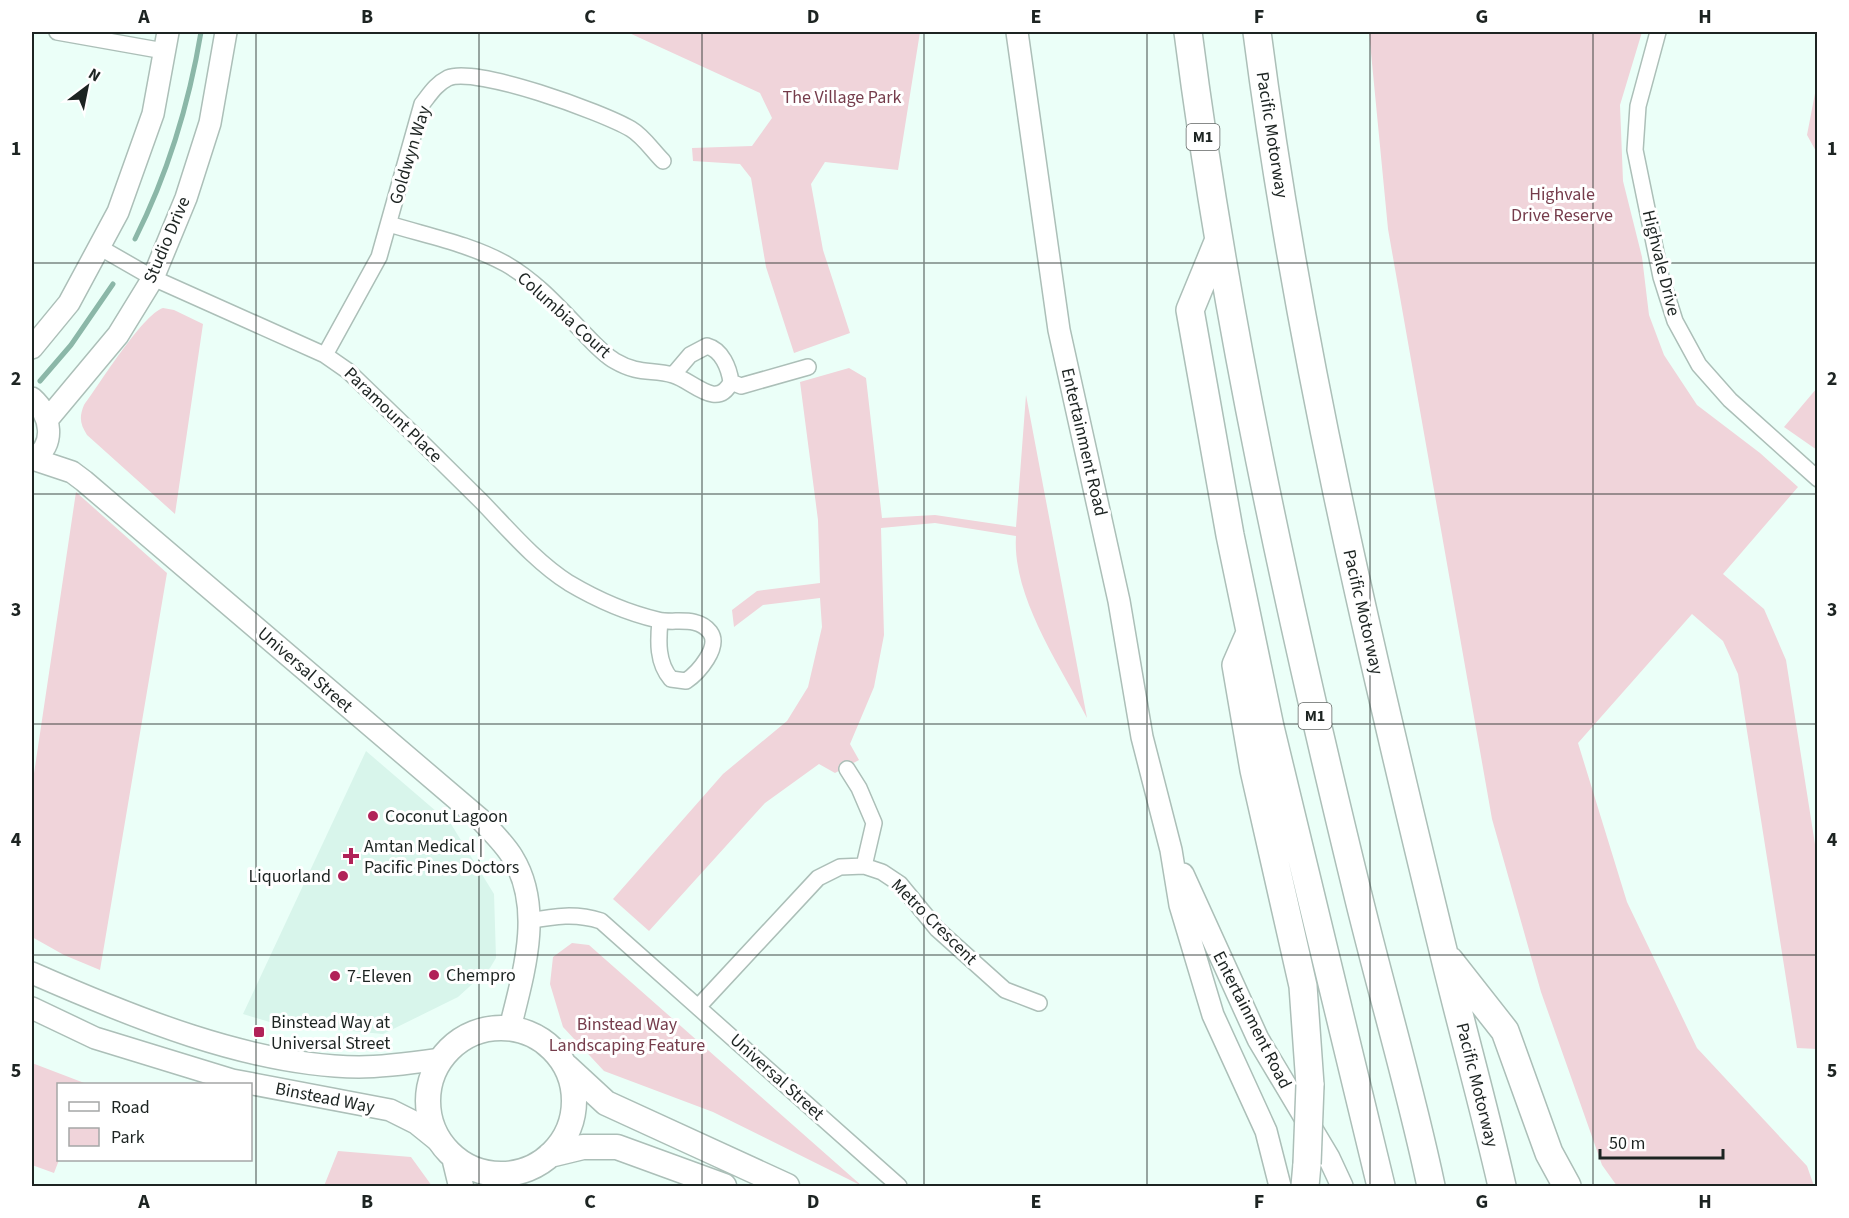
<svg xmlns="http://www.w3.org/2000/svg" width="1849" height="1218" font-family="'Source Sans 3',sans-serif">
<style>
.built{fill:#d8f5eb}
.green{fill:#f0d4da}
.lines{fill:none;stroke-linecap:round;stroke-linejoin:round}
.stream{stroke:#8bb7a8;stroke-width:5}
.street-casing{stroke:#acbfb8;stroke-width:18}
.secondary-casing{stroke:#acbfb8;stroke-width:24}
.primary-casing{stroke:#acbfb8;stroke-width:27}
.highway-casing{stroke:#acbfb8;stroke-width:30}
.street{stroke:#fff;stroke-width:15}
.secondary{stroke:#fff;stroke-width:21}
.primary{stroke:#fff;stroke-width:24}
.highway{stroke:#fff;stroke-width:27}
.highway-bridge-casing{stroke:#acbfb8;stroke-width:30;stroke-linecap:butt}
.highway-bridge{stroke:#fff;stroke-width:27}
.grid{fill:none;stroke:#1d2422;stroke-width:1.5;stroke-opacity:0.55}
.poi-dot{fill:#b12258;stroke:#fff;stroke-width:2}
.labels{text-anchor:middle;dominant-baseline:central;stroke-width:6;stroke-linejoin:round;paint-order:stroke}
.shield{fill:#fff;stroke:#616664;stroke-width:1.5}
.shield-label{font-size:16px;font-weight:bold;fill:#1d2422}
.park-label{font-size:18px;fill:#753c4b;stroke:#fff}
.street-label{font-size:18px;fill:#1d2422;stroke:#fff}
.poi-label{font-size:18px;fill:#1d2422;stroke:#fff;text-anchor:start}
.neatline{fill:none;stroke:#1d2422;stroke-width:2}
.grid-label{font-size:20px;text-anchor:middle;font-weight:bold;fill:#1d2422}
</style>
<rect width="100%" height="100%" fill="#ebfff8"/>
<!-- built -->
<path class="built" d="M366,751l85,73 43,70 2,64 -6,10 -32,29 -75,37 -107,-10 -33,-10z"/>
<!-- green -->
<path class="green" d="M627,32h293l-22,138 -73,-8 -14,22 12,66 27,83 -56,20 -28,-86 -15,-89 -11,-14 -47,-3 -1,-13 60,-2 20,-28 -12,-25z
M1369,32h273l-22,73 3,76 19,76 7,58 15,40 33,50 63,48 38,34 -75,87 41,35 22,51 31,197v192l-20,-1 -59,-374 -15,-33 -31,-27 -114,129 49,159 70,146 110,118 7,20h-197l-15,-21 -61,-173 -49,-173 -104,-590z
M1817,83l1,70h-1l-10,-18z
M163,308l11,2 29,14 -28,190 -88,-79c-7,-11 -8,-18 -3,-30 15,-20 58,-90 79,-97z
M849,368l17,10 16,140 53,-3 81,12 10,-132 61,323c-27,-53 -75,-121 -71,-182l-81,-13 -54,5 3,107 -10,52 -24,57 9,16 -24,13 -16,-9 -54,39 -116,128 -36,-32 110,-125 64,-53 21,-34 14,-60 -2,-29 -57,7 -29,22 -2,-17 25,-19 63,-8 -2,-63 -18,-138z
M1817,388v62l-33,-23z
M76,492l91,81 -67,397 -36,-15 -32,-18v-150z
M572,943l17,2 273,241 -149,-74 -109,-41 -41,-44 -13,-43 3,-27z
M32,1063l55,21h-29l1,76 -5,13 -22,-8z
M338,1151l73,6 21,29h-108z"/>
<g class="lines">
<!-- stream -->
<path class="stream" d="M135,239c33,-66 54,-135 66,-207
M40,381l31,-36 42,-61"/>
<defs>
<path id="street" d="M57,32l107,19
M1658,32l-20,74 -3,44 26,127 14,44 24,44 31,35 88,79
M389,224c39,12 81,20 117,40 28,16 50,40 72,63 12,12 23,26 37,34 24,14 36,8 58,14 19,5 44,36 58,7 -2,-14 -9,-32 -24,-36l-17,9 -17,20
M99,247l54,31 172,77 23,16c45,43 90,87 134,131 27,28 54,60 87,81 27,16 59,30 89,37 16,4 39,-5 52,12 11,15 -12,41 -24,49l-15,-2c-14,-16 -13,-38 -11,-58
M325,355l54,-98 43,-153c8,-10 14,-20 26,-26 28,-12 154,34 183,51 12,7 22,22 32,32
M731,382l10,4 67,-19
M847,769l12,19 15,35 -10,43
M529,921c26,-5 47,-8 72,0l298,265
M699,1006l119,-128 22,-11 24,-1 18,6 18,12 37,45 68,61 34,13"/>
<path id="secondary" d="M1017,32l42,298 60,271 23,136 29,113 9,55 33,110 53,116 14,55
M32,348l37,-45 49,-91 35,-98 15,-82
M32,398c19,17 25,47 0,62
M47,420l71,-85 35,-57 33,-80 24,-75 16,-91
M33,459l39,13 12,9 396,338c11,12 25,25 33,39 31,51 10,117 -3,170
M1183,874l75,165 71,119 13,28
M32,973c98,43 218,93 327,94 27,0 54,-4 82,-8
M32,1008l63,30 137,42 158,30 26,13 26,21"/>
<path id="primary" d="M428 1101a73 73 0 1 1 146 0a73 73 0 1 1-146 0Z
M567,1067l39,36 181,83
M550,1155l33,-8h34l107,39
M454,1157l7,29"/>
<path id="highway" d="M1188,32c37,288 99,572 168,855 24,100 54,199 75,299
M1257,32c40,310 112,615 186,918 19,79 41,157 59,236
M1218,242l-28,68 40,225 40,192 111,459
M1250,633l-14,32 18,105 49,216 7,99
M1450,961l55,70 44,122 18,33
M1305,1186l2,-22"/>
</defs>
<!-- street casing -->
<use href="#street" class="street-casing"/>
<!-- secondary casing -->
<use href="#secondary" class="secondary-casing"/>
<!-- primary casing -->
<use href="#primary" class="primary-casing"/>
<!-- highway casing -->
<use href="#highway" class="highway-casing"/>
<!-- street -->
<use href="#street" class="street"/>
<!-- secondary -->
<use href="#secondary" class="secondary"/>
<!-- primary -->
<use href="#primary" class="primary"/>
<!-- highway -->
<use href="#highway" class="highway"/>
<defs>
<path id="highway-bridge" d="M1307,1164l3,-79"/>
</defs>
<!-- highway-bridge casing -->
<use href="#highway-bridge" class="highway-bridge-casing"/>
<!-- highway-bridge -->
<use href="#highway-bridge" class="highway-bridge"/>
</g>
<!-- grid -->
<path class="grid" d="M256,32v1154M479,32v1154M702,32v1154M924,32v1154M1147,32v1154M1370,32v1154M1593,32v1154M32,263h1786M32,494h1786M32,724h1786M32,955h1786"/>
<!-- markers -->
<g class="poi-dot">
<circle cx="373" cy="816" r="6"/>
<path d="M348 847h6v6h6v6h-6v6h-6v-6h-6v-6h6z"/>
<circle cx="343" cy="876" r="6"/>
<circle cx="434" cy="975" r="6"/>
<circle cx="335" cy="976" r="6"/>
<rect x="253" y="1026" width="12" height="12" rx="3"/>
</g>
<g class="labels">
<!-- shield labels -->
<g class="shield">
<rect x="1186.5" y="124" width="33" height="26" rx="4.5"/>
<rect x="1298.5" y="703" width="33" height="26" rx="4.5"/>
</g>
<g class="shield-label">
<text x="1203" y="137">M1</text>
<text x="1315" y="716">M1</text>
</g>
<!-- park labels -->
<g class="park-label">
<text x="842" y="97">The Village Park</text>
<text x="1562" y="194">Highvale<tspan x="1562" dy="21">Drive Reserve</tspan></text>
<text x="627" y="1024">Binstead Way<tspan x="627" dy="21">Landscaping Feature</tspan></text>
</g>
<!-- street labels -->
<g class="street-label">
<text transform="translate(1272 135) rotate(81)">Pacific Motorway</text>
<text transform="translate(410 155) rotate(-73)">Goldwyn Way</text>
<text transform="translate(167 240) rotate(-67)">Studio Drive</text>
<text transform="translate(1661 263) rotate(76)">Highvale Drive</text>
<text transform="translate(564 315) rotate(42)">Columbia Court</text>
<text transform="translate(393 415) rotate(44)">Paramount Place</text>
<text transform="translate(1084 442) rotate(77)">Entertainment Road</text>
<text transform="translate(1363 612) rotate(77)">Pacific Motorway</text>
<text transform="translate(305 670) rotate(41)">Universal Street</text>
<text transform="translate(934 922) rotate(45)">Metro Crescent</text>
<text transform="translate(1252 1020) rotate(63)">Entertainment Road</text>
<text transform="translate(777 1077) rotate(42)">Universal Street</text>
<text transform="translate(1477 1085) rotate(76)">Pacific Motorway</text>
<text transform="translate(325 1098) rotate(11)">Binstead Way</text>
</g>
<!-- poi labels -->
<g class="poi-label">
<text x="385" y="816">Coconut Lagoon</text>
<text x="364" y="846">Amtan Medical |<tspan x="364" dy="21">Pacific Pines Doctors</tspan></text>
<text x="331" y="876" text-anchor="end">Liquorland</text>
<text x="446" y="975">Chempro</text>
<text x="347" y="976">7-Eleven</text>
<text x="271" y="1022">Binstead Way at<tspan x="271" dy="21">Universal Street</tspan></text>
</g>
</g>
<!-- border -->
<rect width="1849" height="1218" fill="none" stroke="#ffffff" stroke-width="66"/>
<!-- legend -->
<rect x="57" y="1083" width="195" height="78" fill="#ffffff" stroke="#a5a7a7" stroke-width="1.5"/>
<rect x="69" y="1102" width="30" height="9" fill="#ffffff" stroke="#a5a7a7" stroke-width="1.5"/>
<text x="111" y="1113" font-size="18" fill="#1d2422">Road</text>
<rect x="69" y="1128" width="30" height="18" fill="#f0d4da" stroke="#a5a7a7" stroke-width="1.5"/>
<text x="111" y="1143" font-size="18" fill="#1d2422">Park</text>
<!-- north arrow -->
<g transform="translate(87 87) rotate(32)" stroke="#ffffff" stroke-width="4.5" paint-order="stroke">
<path d="M0-4.5L10 22L0 15L-10 22Z" fill="#1d2422"/>
<text y="-9" font-size="16" font-weight="bold" text-anchor="middle" fill="#1d2422">N</text>
</g>
<!-- scale -->
<path d="M1600 1149v9h123v-9" fill="none" stroke="#1d2422" stroke-width="3"/>
<text x="1609" y="1149" font-size="18" fill="#1d2422" stroke="#ffffff" stroke-width="4.5" paint-order="stroke">50 m</text>
<rect x="33" y="33" width="1783" height="1152" class="neatline"/>
<g class="grid-label">
<text x="144" y="23">A</text>
<text x="367" y="23">B</text>
<text x="590" y="23">C</text>
<text x="813" y="23">D</text>
<text x="1036" y="23">E</text>
<text x="1259" y="23">F</text>
<text x="1482" y="23">G</text>
<text x="1705" y="23">H</text>
<text x="16" y="155">1</text>
<text x="1832" y="155">1</text>
<text x="16" y="385">2</text>
<text x="1832" y="385">2</text>
<text x="16" y="616">3</text>
<text x="1832" y="616">3</text>
<text x="16" y="846">4</text>
<text x="1832" y="846">4</text>
<text x="16" y="1077">5</text>
<text x="1832" y="1077">5</text>
<text x="144" y="1208">A</text>
<text x="367" y="1208">B</text>
<text x="590" y="1208">C</text>
<text x="813" y="1208">D</text>
<text x="1036" y="1208">E</text>
<text x="1259" y="1208">F</text>
<text x="1482" y="1208">G</text>
<text x="1705" y="1208">H</text>
</g>
</svg>
